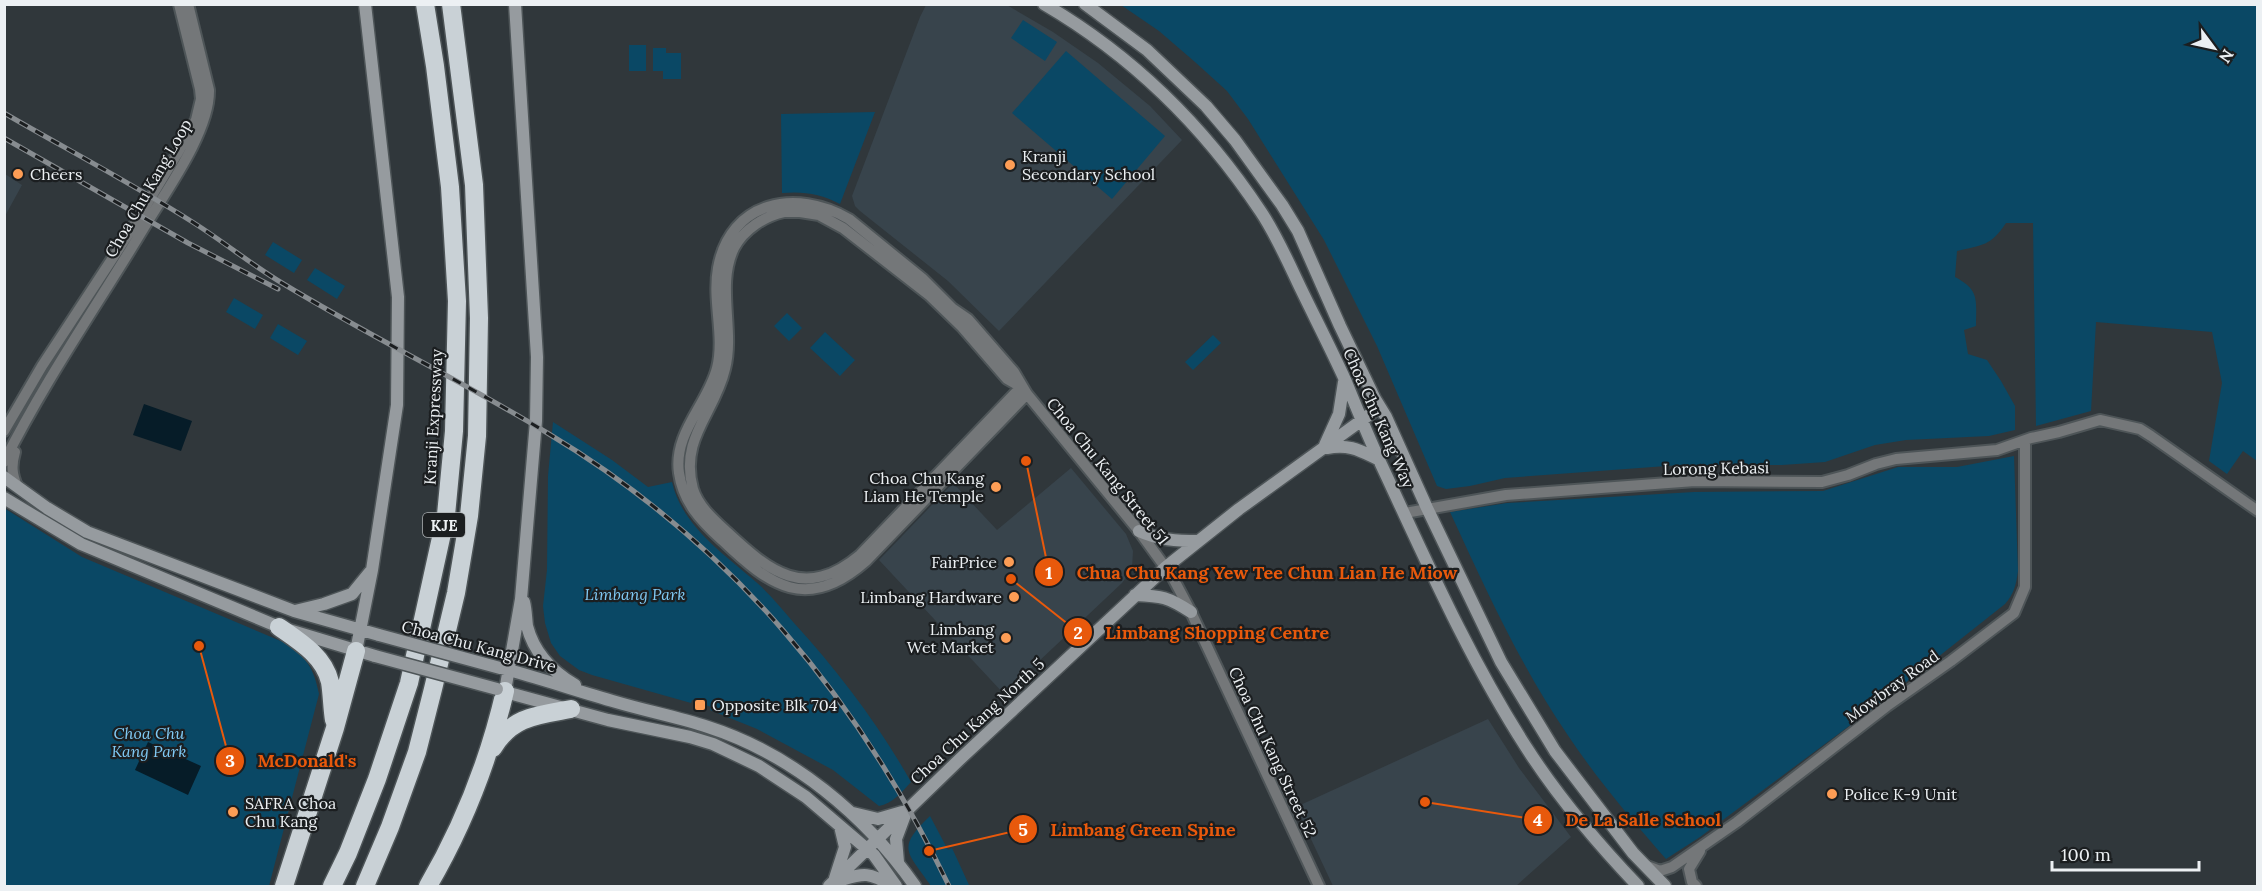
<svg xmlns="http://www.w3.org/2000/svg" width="2262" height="891" font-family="Lora,serif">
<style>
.built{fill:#38444c}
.green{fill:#0a4865}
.water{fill:#061c28}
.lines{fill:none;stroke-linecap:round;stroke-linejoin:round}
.street-casing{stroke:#4e5558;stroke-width:14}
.secondary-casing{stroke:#4e5558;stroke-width:15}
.highway-casing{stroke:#4e5558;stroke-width:21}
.street{stroke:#747779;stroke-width:10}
.secondary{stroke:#969b9f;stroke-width:12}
.highway{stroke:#c9d1d6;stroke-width:18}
.rail-casing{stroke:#878c90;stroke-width:5}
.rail{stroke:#1b1e20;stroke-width:3;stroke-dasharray:9;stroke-linecap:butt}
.secondary-bridge-casing{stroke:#4e5558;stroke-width:15;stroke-linecap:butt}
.secondary-bridge{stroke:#969b9f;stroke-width:12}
.poi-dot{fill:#fd9d55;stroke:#1b1e20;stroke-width:2}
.labels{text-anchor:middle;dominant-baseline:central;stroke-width:4.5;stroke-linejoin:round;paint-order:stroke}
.shield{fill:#1b1e20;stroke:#adb1b4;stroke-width:1.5}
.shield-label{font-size:15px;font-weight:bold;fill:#ecf0f3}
.poi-label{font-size:16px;fill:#ecf0f3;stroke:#1b1e20;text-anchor:start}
.street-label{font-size:16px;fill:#ecf0f3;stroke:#1b1e20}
.park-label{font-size:16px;font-style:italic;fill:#80caf5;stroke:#1b1e20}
.leader{fill:none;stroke:#e8590c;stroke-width:2}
.callout-dot{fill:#e8590c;stroke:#1b1e20;stroke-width:2}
.mark-label{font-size:18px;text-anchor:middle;font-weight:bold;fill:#fff}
.callout-label{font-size:18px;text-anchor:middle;font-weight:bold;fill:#e8590c;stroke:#1b1e20;stroke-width:4.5;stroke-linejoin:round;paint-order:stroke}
</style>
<rect width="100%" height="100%" fill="#30373b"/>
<!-- built -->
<path class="built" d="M1005,4l48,28 45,31 52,43 32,34 -183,191 -51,-50 -88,-70 -5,-5 -3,-10 68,-179 6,-12z
M5,174l17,11 -17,31z
M1071,468l55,66 7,17 -1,18 -10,14 -118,111 -125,-134 74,-77 44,47z
M1488,719l31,49 52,69 -55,49h-183l-37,-79z"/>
<!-- green -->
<path class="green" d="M1121,5h1136v456l-14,-10 -16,23 -18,-13 13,-78 -10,-51 -116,-10 -5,89 -55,15 -3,-203h-27c-15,23 -24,22 -49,28l-2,26c25,13 21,23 21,49l-12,4 4,24 19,6 14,21 14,25v24l-26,6 -83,4 -31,5 -50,17 -43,3h-102l-175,13 -35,8 -24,3 -9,-3 -60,-140 -53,-106 -76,-121 -21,-28 -32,-29 -36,-31z
M1023,20l34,22 -12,19 -34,-23z
M629,45h17v26h-17z
M653,48h13v5h15v26h-18v-8h-10z
M1066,51l99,85 -53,63 -100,-86z
M875,112l-35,92c-19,-10 -36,-13 -58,-11l-1,-79z
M273,242l29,18 -8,13 -29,-18z
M315,268l30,18 -8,13 -30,-19z
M234,298l29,17 -8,14 -29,-17z
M787,313l15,15 -13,13 -15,-15z
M278,324l29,17 -9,14 -28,-17z
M825,332l30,28 -15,16 -30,-28z
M1213,335l8,8 -28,27 -8,-8z
M553,422l59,38 36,27 24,-5c10,44 52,72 84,100 14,12 26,27 38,41 44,48 85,102 117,159 -9,10 -19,22 -32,24l-46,-36 -76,-41 -47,-19 1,-3 -19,-7 -1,3 -99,-28 -13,-5 -19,-14 -9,-13 -6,-20 -2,-17 4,-36 1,-94z
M2014,456l4,115c-2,14 -4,23 -13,33l-129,102 -176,131 -34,22c-35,-40 -69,-80 -99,-125 -47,-69 -82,-146 -117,-222l57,-9 187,-11 129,-1 75,-24h59z
M4,508l78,49 201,85c23,14 31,26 36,52l-50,192h-264z
M930,816l18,34 4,-2 17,37 -4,1h-34c-23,-34 -36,-37 -1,-70z"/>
<!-- water -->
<path class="water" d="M144,404l48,17 -11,30 -48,-16z
M148,742l53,24 -13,29 -53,-25z"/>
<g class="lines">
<defs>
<path id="street" d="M784,212h16l19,3 24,13 86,67 33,32 45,52 14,8 -161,168c-55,46 -90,17 -133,-23 -13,-12 -29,-26 -34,-43 -14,-51 22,-76 32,-120 10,-39 -9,-84 9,-121 10,-19 31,-32 50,-36z
M1027,394l-161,167c-59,52 -96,25 -144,-21 -21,-19 -39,-38 -43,-67 -6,-40 29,-69 38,-105 8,-32 -5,-67 1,-100 12,-67 78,-80 131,-49l74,60 29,29 16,11 46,53 13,22 112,137 34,47 18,34 128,274
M4,431l38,-65 91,-139 44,-73 19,-34 5,-21 -1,-10 -21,-85
M15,452c-4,14 -3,22 2,34
M4,462c41,-82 94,-158 141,-236 21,-35 65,-95 64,-136l-21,-86
M1405,513l101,-18 189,-14 127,1 26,-7 28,-11 20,-5 101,-9 34,-12 28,-6 41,-12 40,9 11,7 107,75
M1647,866l13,5 12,-4 65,-45 150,-116 64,-45 63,-48 11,-26v-145
M1696,886l-4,-4 -3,-13 11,-18"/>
<path id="secondary" d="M1044,4c89,52 160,122 217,208 16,24 28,52 40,77 15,31 31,62 45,93 11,27 22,54 34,80 45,96 88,195 146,285 32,50 71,96 112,139
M1085,4l62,46 59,56 29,34 47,65 16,26 42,95 35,73 11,18 41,91 74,154 54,89 78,102 32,33
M1325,445l14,-31 5,-32
M1327,448c22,-4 32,2 51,11
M4,477l43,31 40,24 207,79 85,24
M4,498l77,46 198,83 96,29
M1139,531c20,9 38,10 59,10
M1135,595c27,1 33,2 56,17
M524,602c2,8 2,16 3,24 7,27 24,45 48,59
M295,611l29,-7 28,-10 18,-22
M356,651l16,-81 25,-165 1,-108 -33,-293
M501,668c39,10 76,23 115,34 30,9 62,15 92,25 84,27 157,88 207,159
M498,690l110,30 82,17 23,7 46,22 47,31 68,58 22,31
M505,691l16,-92 15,-178 1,-64 -22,-353
M853,813l25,6 24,-7
M898,862l-2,-23 9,-24
M835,878l10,-31 -5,-21
M834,882c29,-8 32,-12 58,4
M829,886l131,-127 206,-192 73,-58 141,-102"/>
<path id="highway" d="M279,627c20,14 45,29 51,55 2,12 2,26 4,38
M493,748c19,-32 45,-33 78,-39
M284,886l51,-158 21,-77
M332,886l16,-33 29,-74 32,-96 37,-168 8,-84 3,-130 -7,-114 -15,-121 -10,-62
M365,886l25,-59 27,-75 16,-63 23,-96 13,-77 8,-80 2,-118 -5,-133 -23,-181
M428,886c35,-60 61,-126 77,-195"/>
</defs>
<!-- street casing -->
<use href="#street" class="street-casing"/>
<!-- secondary casing -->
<use href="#secondary" class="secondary-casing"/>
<!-- highway casing -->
<use href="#highway" class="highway-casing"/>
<!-- street -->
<use href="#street" class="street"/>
<!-- secondary -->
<use href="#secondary" class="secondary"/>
<!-- highway -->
<use href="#highway" class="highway"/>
<defs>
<path id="rail" d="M4,113c64,37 129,71 190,110 30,19 58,42 88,60 87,53 180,98 267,151 181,109 309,263 400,452
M4,138l184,105 90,46"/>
</defs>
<!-- rail casing -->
<use href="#rail" class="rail-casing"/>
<!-- rail -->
<use href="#rail" class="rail"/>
<defs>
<path id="secondary-bridge" d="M379,635l121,33
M375,656l122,33"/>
</defs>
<!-- secondary-bridge casing -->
<use href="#secondary-bridge" class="secondary-bridge-casing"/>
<!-- secondary-bridge -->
<use href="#secondary-bridge" class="secondary-bridge"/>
</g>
<!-- markers -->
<g class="poi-dot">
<circle cx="1010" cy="165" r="6"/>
<circle cx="18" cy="174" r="6"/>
<circle cx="996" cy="487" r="6"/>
<circle cx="1009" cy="562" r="6"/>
<circle cx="1014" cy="597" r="6"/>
<circle cx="1006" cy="638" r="6"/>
<rect x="694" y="699" width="12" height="12" rx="3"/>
<circle cx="1832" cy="794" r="6"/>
<circle cx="233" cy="812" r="6"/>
</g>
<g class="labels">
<!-- shield labels -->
<rect class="shield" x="423" y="513" width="42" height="24" rx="4.5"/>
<g class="shield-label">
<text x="444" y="525">KJE</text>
</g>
<!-- poi labels -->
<g class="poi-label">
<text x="1022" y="156">Kranji<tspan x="1022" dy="18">Secondary School</tspan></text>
<text x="30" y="174">Cheers</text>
<text x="984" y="478" text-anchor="end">Choa Chu Kang<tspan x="984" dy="18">Liam He Temple</tspan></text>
<text x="997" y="562" text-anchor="end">FairPrice</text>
<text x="1002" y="597" text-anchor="end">Limbang Hardware</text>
<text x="994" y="629" text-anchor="end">Limbang<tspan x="994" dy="18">Wet Market</tspan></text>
<text x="712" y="705">Opposite Blk 704</text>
<text x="1844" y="794">Police K-9 Unit</text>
<text x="245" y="803">SAFRA Choa<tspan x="245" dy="18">Chu Kang</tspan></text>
</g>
<!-- street labels -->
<g class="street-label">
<text transform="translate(148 188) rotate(-60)">Choa Chu Kang Loop</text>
<text transform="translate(433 417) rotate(-87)">Kranji Expressway</text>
<text transform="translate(1379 418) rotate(66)">Choa Chu Kang Way</text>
<text transform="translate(1716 468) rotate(-1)">Lorong Kebasi</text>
<text transform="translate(1108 471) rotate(51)">Choa Chu Kang Street 51</text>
<text transform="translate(479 646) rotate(15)">Choa Chu Kang Drive</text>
<text transform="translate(1892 686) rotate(-36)">Mowbray Road</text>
<text transform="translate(977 721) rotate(-43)">Choa Chu Kang North 5</text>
<text transform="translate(1273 752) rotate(65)">Choa Chu Kang Street 52</text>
</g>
<!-- park labels -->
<g class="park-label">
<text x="635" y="594">Limbang Park</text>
<text x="149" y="733">Choa Chu<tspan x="149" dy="18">Kang Park</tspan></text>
</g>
</g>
<!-- callouts -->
<path class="leader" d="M1026 461L1049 572M1011 579L1078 632M199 646L230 761M1425 802L1538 820M929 851L1023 829"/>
<g class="callout-dot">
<circle cx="1026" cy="461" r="6"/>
<circle cx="1011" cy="579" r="6"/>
<circle cx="199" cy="646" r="6"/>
<circle cx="1425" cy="802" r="6"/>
<circle cx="929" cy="851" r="6"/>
<circle cx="1049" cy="572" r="15"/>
<circle cx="1078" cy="632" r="15"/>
<circle cx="230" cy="761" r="15"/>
<circle cx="1538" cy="820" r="15"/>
<circle cx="1023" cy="829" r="15"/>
</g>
<g class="mark-label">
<text x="1049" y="579">1</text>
<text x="1078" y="639">2</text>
<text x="230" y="767">3</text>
<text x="1538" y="826">4</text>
<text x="1023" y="836">5</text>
</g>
<g class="callout-label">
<text x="1267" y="579">Chua Chu Kang Yew Tee Chun Lian He Miow</text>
<text x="1217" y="639">Limbang Shopping Centre</text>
<text x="307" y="767">McDonald's</text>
<text x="1643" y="826">De La Salle School</text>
<text x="1143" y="836">Limbang Green Spine</text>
</g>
<!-- border -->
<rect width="2262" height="891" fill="none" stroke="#ecf0f3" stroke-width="12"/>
<!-- north arrow -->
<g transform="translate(2214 48) rotate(123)" stroke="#1b1e20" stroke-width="4.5" paint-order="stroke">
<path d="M0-4.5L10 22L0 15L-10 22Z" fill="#ecf0f3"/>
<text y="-9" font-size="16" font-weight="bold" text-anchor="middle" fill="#ecf0f3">N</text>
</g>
<!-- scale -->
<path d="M2052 861v9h147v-9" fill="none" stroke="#ecf0f3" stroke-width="3"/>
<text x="2061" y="861" font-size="18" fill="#ecf0f3" stroke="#1b1e20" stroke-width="4.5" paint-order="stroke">100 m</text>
</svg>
